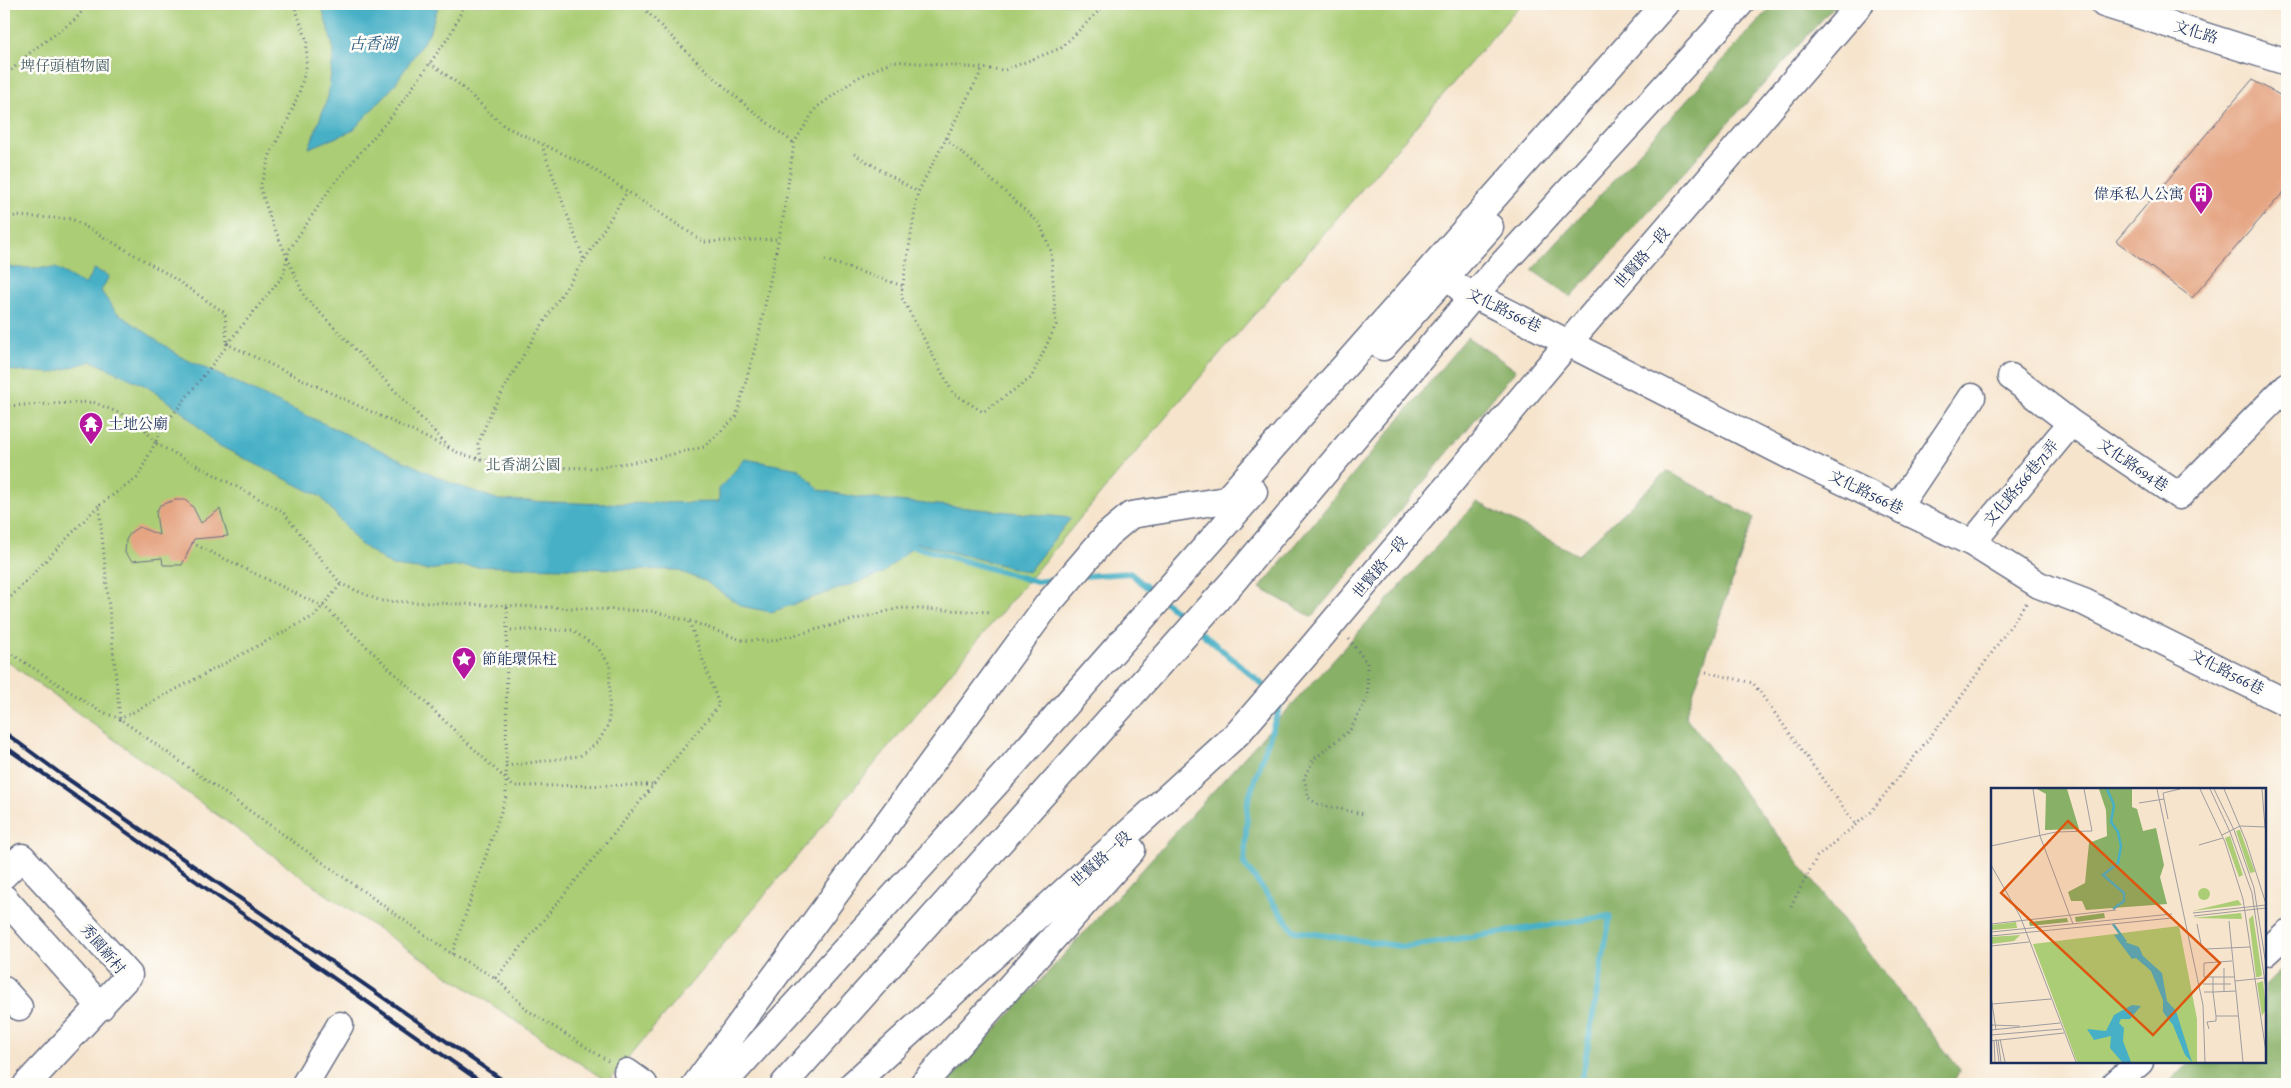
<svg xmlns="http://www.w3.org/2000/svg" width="2291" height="1088" font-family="Alegreya,'Noto Serif TC',serif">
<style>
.green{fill:#abcd75;stroke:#637e6a}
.forest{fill:#88b066;stroke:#527062}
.water{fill:#47b0c6;stroke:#317092}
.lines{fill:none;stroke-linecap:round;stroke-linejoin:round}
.stream{stroke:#47b0c6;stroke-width:6}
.building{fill:#e5a583}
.minor-casing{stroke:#686e84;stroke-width:29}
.path{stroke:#686e84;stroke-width:3;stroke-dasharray:1 4;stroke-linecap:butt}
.minor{stroke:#fff;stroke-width:26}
.rail{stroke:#1b2f5e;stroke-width:4}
.labels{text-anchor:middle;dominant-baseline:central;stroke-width:5;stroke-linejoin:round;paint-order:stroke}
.street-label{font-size:15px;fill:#1b2f5e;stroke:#fdfcf7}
.park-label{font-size:15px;fill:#465e65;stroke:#fdfcf7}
.poi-label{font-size:15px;fill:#1b2f5e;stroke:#fdfcf7;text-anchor:start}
.water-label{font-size:16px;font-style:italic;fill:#2a5c82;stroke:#fdfcf7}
.inset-river{fill:none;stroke:#47b0c6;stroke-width:2.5}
.inset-road{fill:none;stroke:#9e9ca0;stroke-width:1}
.view{fill:#de5710;fill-opacity:0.15;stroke:#de5710;stroke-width:2.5}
.inset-edge{fill:none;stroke:#1b2f5e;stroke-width:2.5}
</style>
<rect width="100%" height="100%" fill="#fdfcf7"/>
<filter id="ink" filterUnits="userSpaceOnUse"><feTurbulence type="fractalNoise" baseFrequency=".02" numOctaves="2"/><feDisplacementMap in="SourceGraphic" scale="10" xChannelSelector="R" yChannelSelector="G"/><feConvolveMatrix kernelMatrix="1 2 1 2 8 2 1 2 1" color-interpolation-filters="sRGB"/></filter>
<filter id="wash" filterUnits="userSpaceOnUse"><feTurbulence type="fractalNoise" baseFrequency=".0096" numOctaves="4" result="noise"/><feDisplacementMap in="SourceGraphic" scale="20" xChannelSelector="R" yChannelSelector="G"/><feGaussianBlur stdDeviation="1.12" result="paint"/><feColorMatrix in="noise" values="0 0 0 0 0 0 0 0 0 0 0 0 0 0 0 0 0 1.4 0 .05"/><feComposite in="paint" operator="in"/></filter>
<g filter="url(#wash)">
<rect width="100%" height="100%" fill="#f6e4cc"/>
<!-- green -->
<path class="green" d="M4,4h1517l-403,469 -510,609 -281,-187 -323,-236z"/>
<!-- forest -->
<path class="forest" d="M1774,4h62l-265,293 -39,-27z
M1467,337l49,33 -204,247 -52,-29z
M1667,471l87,47 -69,198 275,354 -8,14h-1006l531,-582 101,53z
M2287,964v120h-120l23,-22h75v-76z"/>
<!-- water -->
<path class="water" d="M321,4h118l-10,29 -36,54 -41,44 -43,17 19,-51 6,-47z
M4,265l9,3h43l29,17 9,-16 15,7 -8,15 14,20 66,46 270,126 48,17 103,4 117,-2v-13l26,-30 54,10 21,21 35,7 216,21 -43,54 -111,-29 -35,31 -111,38 -30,-6 -36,-25 -29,-11 -217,-4 -32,4 -35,-4 -32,-22 -39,-47 -107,-54 -32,-32 -36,-25 -54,-25 -41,12 -47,-3z"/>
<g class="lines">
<!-- stream -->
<path class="stream" d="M906,544l131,38 21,-3
M1083,576l47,-3 25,21
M1165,602l25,21
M1197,629l71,60
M1280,698l2,2 -34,100 -4,64 50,67 111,16 205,-31 -29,168"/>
</g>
<g id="blocks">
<!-- building -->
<path class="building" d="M2252,80l35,19v89l-95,110 -76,-57z
M175,500h10l8,7 8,16 19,-14 8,27 -34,3 -12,26h-19l-1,-7 -30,3 -7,-8 1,-13 5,-8 8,-5 20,8 -3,-22 4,-8z"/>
</g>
</g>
<g filter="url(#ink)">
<use href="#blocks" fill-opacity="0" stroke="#686e84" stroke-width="1"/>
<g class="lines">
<defs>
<path id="minor" d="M2104,4l183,58
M1460,288l334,170 178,85 67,42 45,17 203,101
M1383,347l107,-120
M2011,377l60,46 108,73 108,-110
M1898,507l74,-110
M1972,543l99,-120
M4,875l18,-18 107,118 -102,109
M4,898l97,109
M2265,953l22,-20
M4,990l15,17
M627,1072l17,12
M305,1084l35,-59
M696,1084l352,-480 59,-69 24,-20 95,-15 439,-496
M723,1084l289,-318 242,-274
M784,1084l452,-506 238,-283 266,-291
M853,1084l385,-351 70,-81 261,-310 291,-338
M923,1084l209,-234
M2115,1084l25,-22"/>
</defs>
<!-- minor casing -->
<use href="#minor" class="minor-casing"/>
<!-- path -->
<path class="path" d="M294,4l13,37 -1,27 -6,22 -13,32 -16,30 -11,35 10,31 34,78 145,151
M640,4c48,51 97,97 154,139
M430,63l30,22 44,41 83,39 117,77 74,-3
M4,77l29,-27 42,-30 13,-16
M946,138l94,86 11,27 5,74 -25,53 -48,34 -30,-19 -52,-97 17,-104 65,-124
M854,154l64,38
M4,218l12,-2 56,3 94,54 59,40 2,31 56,-68 6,-26 43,-64 63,-74 55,-77 15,-31
M585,259l42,-67
M825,260l78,26
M4,406l89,-4 47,20 15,21 -18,35 -38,27 21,214 332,235 44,24
M481,459l-3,-15 14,-34 39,-68 53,-82 -42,-114
M192,543l134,65 187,178 141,-1
M4,604l95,-99
M690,621l51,19 30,1 129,-33 91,4
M1349,639l18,24 1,34 -18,33 -36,29 -10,19 5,20 8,6 46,10
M4,649l94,61 22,9 194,-103 27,-32
M1706,672l47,11 103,142
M506,766l74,-10 19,-15 10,-18 1,-58 -11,-16 -27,-19h-65
M1791,906l26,-49 54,-45 88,-112 68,-98
M452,954l54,-157 1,-191
M608,1061l-81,-51 -31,-32 223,-273 -30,-84 -38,-10 -270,-10 -40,-17 -59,-73 -127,-68 8,-16 64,-81v-2l234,110 49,13 82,1 55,-8 57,-13 32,-30 23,-83 25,-121 10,-70 22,-35 41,-30 36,-17 112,9 56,-22 45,-44"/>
<!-- minor -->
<use href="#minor" class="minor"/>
<!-- rail -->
<path class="rail" d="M4,732l61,45 443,307
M4,746l480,338"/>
</g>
</g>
<!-- icons -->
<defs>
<symbol id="building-pin" viewBox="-11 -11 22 30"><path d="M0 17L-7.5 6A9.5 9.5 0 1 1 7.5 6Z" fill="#b5179e" stroke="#fdfcf7"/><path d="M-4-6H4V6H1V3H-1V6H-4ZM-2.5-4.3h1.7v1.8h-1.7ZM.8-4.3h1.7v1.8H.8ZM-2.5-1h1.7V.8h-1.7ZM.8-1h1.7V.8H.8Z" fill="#fff"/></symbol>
<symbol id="temple-pin" viewBox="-11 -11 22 30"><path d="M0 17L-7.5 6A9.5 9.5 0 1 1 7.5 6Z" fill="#b5179e" stroke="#fdfcf7"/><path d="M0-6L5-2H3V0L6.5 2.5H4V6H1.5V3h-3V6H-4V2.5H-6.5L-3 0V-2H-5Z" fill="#fff"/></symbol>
<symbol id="sight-pin" viewBox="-11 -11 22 30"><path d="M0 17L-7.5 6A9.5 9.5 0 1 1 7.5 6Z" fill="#b5179e" stroke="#fdfcf7"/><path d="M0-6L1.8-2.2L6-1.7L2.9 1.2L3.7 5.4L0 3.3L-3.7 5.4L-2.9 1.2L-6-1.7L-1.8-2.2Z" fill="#fff"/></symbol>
</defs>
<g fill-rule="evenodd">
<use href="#building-pin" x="2187" y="180" width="28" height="38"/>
<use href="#temple-pin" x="77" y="410" width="28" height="38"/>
<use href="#sight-pin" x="450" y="645" width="28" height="38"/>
</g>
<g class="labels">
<!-- street labels -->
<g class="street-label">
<text transform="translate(2196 32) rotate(17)">文化路</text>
<text transform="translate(1642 258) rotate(-49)">世賢路一段</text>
<text transform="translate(1504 310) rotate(26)">文化路566巷</text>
<text transform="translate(2133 465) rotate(34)">文化路694巷</text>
<text transform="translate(2021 483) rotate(-50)">文化路566巷71弄</text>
<text transform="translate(1866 492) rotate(26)">文化路566巷</text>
<text transform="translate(1380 567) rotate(-50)">世賢路一段</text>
<text transform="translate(2227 672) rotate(27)">文化路566巷</text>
<text transform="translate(1101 859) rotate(-42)">世賢路一段</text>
<text transform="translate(103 949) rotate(50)">秀園新村</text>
</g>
<!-- park labels -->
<g class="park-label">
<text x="65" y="66">埤仔頭植物園</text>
<text x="523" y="465">北香湖公園</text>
</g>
<!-- poi labels -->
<g class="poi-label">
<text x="2184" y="194" text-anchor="end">偉承私人公寓</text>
<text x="108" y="424">土地公廟</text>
<text x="482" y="659">節能環保柱</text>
</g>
<!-- water labels -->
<g class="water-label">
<text x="373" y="44">古香湖</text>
</g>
</g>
<!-- overview -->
<g transform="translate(1991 788)">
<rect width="275" height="275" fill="#f6e4cc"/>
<path d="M248,42h1l15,42 -5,1 -14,-42zM239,48l13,39 -4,2 -14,-39zM207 106a6 6 0 1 1 12 0a6 6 0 1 1-12 0ZM247,112l4,5 -50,6zM250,125l1,6 -49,-1zM262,127l9,60 -3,2h-3l-7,-58zM25,134l1,6 -26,2v-5zM188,138l18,93v43h-120l-44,-118zM29,147l-6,6 -23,3v-7zM272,193l3,28 -4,7 -5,-33z" fill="#abcd75"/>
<path d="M46,1h30l12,40 -34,1 1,-36zM108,1h33v18l5,2 6,22 13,-3 8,37 -4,12 7,27 -81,6 -4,-9h-11l-3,-9 17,-9 4,-40 18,-7 -1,-26zM113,125l1,5 -29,4 -1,-5zM76,130l1,4 -38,4 -1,-4z" fill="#88b066"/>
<path d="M129,146l5,8 14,5 4,9 19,17 5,28 9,10 16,51 -7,-7 -12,-30 -10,-13v-12l-12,-29 -15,-13 -4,1 -18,-24zM141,217l9,1 -11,13h-9l-2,4 5,5 -1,13 8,21h-9l-12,-14 1,-12 -17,4 -7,-11 19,2 8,-16z" fill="#47b0c6"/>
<path class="inset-river" d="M116,1l7,16 -3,17 7,10 3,14 -3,17 -15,12 21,18v8l-11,8M122,136l13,18"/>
<path class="inset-road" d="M42,1l7,47 33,88M166,1l46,216 2,57M209,1l25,53 18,57 23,153M219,1l20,43 22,61 14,96M223,1l20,41 20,58 12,77M233,1l22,52 20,63M271,1l3,38M173,11l4,20M148,15l25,-4 -1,-6 17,-4M231,47l18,-9 26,1M208,57l24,-7M0,58l65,-14 36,-1 -8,-42M0,77l29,51 56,146M202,125l73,-8M203,128l72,-8M238,133l14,141M0,136l125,-14M206,136l4,20 5,5 44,-2M0,144l181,-18M0,148l181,-18M0,158l38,-4M241,173l-28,2v14h30M244,193l29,-3M212,196h28M233,203v-23M213,204h9v-15M0,208l5,34M1,216l59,-5M225,228l-3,-24 23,-1M0,237l29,1M218,241l-2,-7 9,-1v-5h22M0,242l69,-7M0,247l71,-6M5,251l3,23M9,251l5,23M3,252l1,22M7,252l3,22M0,253l73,-8"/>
<path class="view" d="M77,33l152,142 -67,72 -152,-142z"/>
<rect width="275" height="275" class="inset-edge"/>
</g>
<!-- margin -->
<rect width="2291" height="1088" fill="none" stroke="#fdfcf7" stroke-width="20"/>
</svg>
